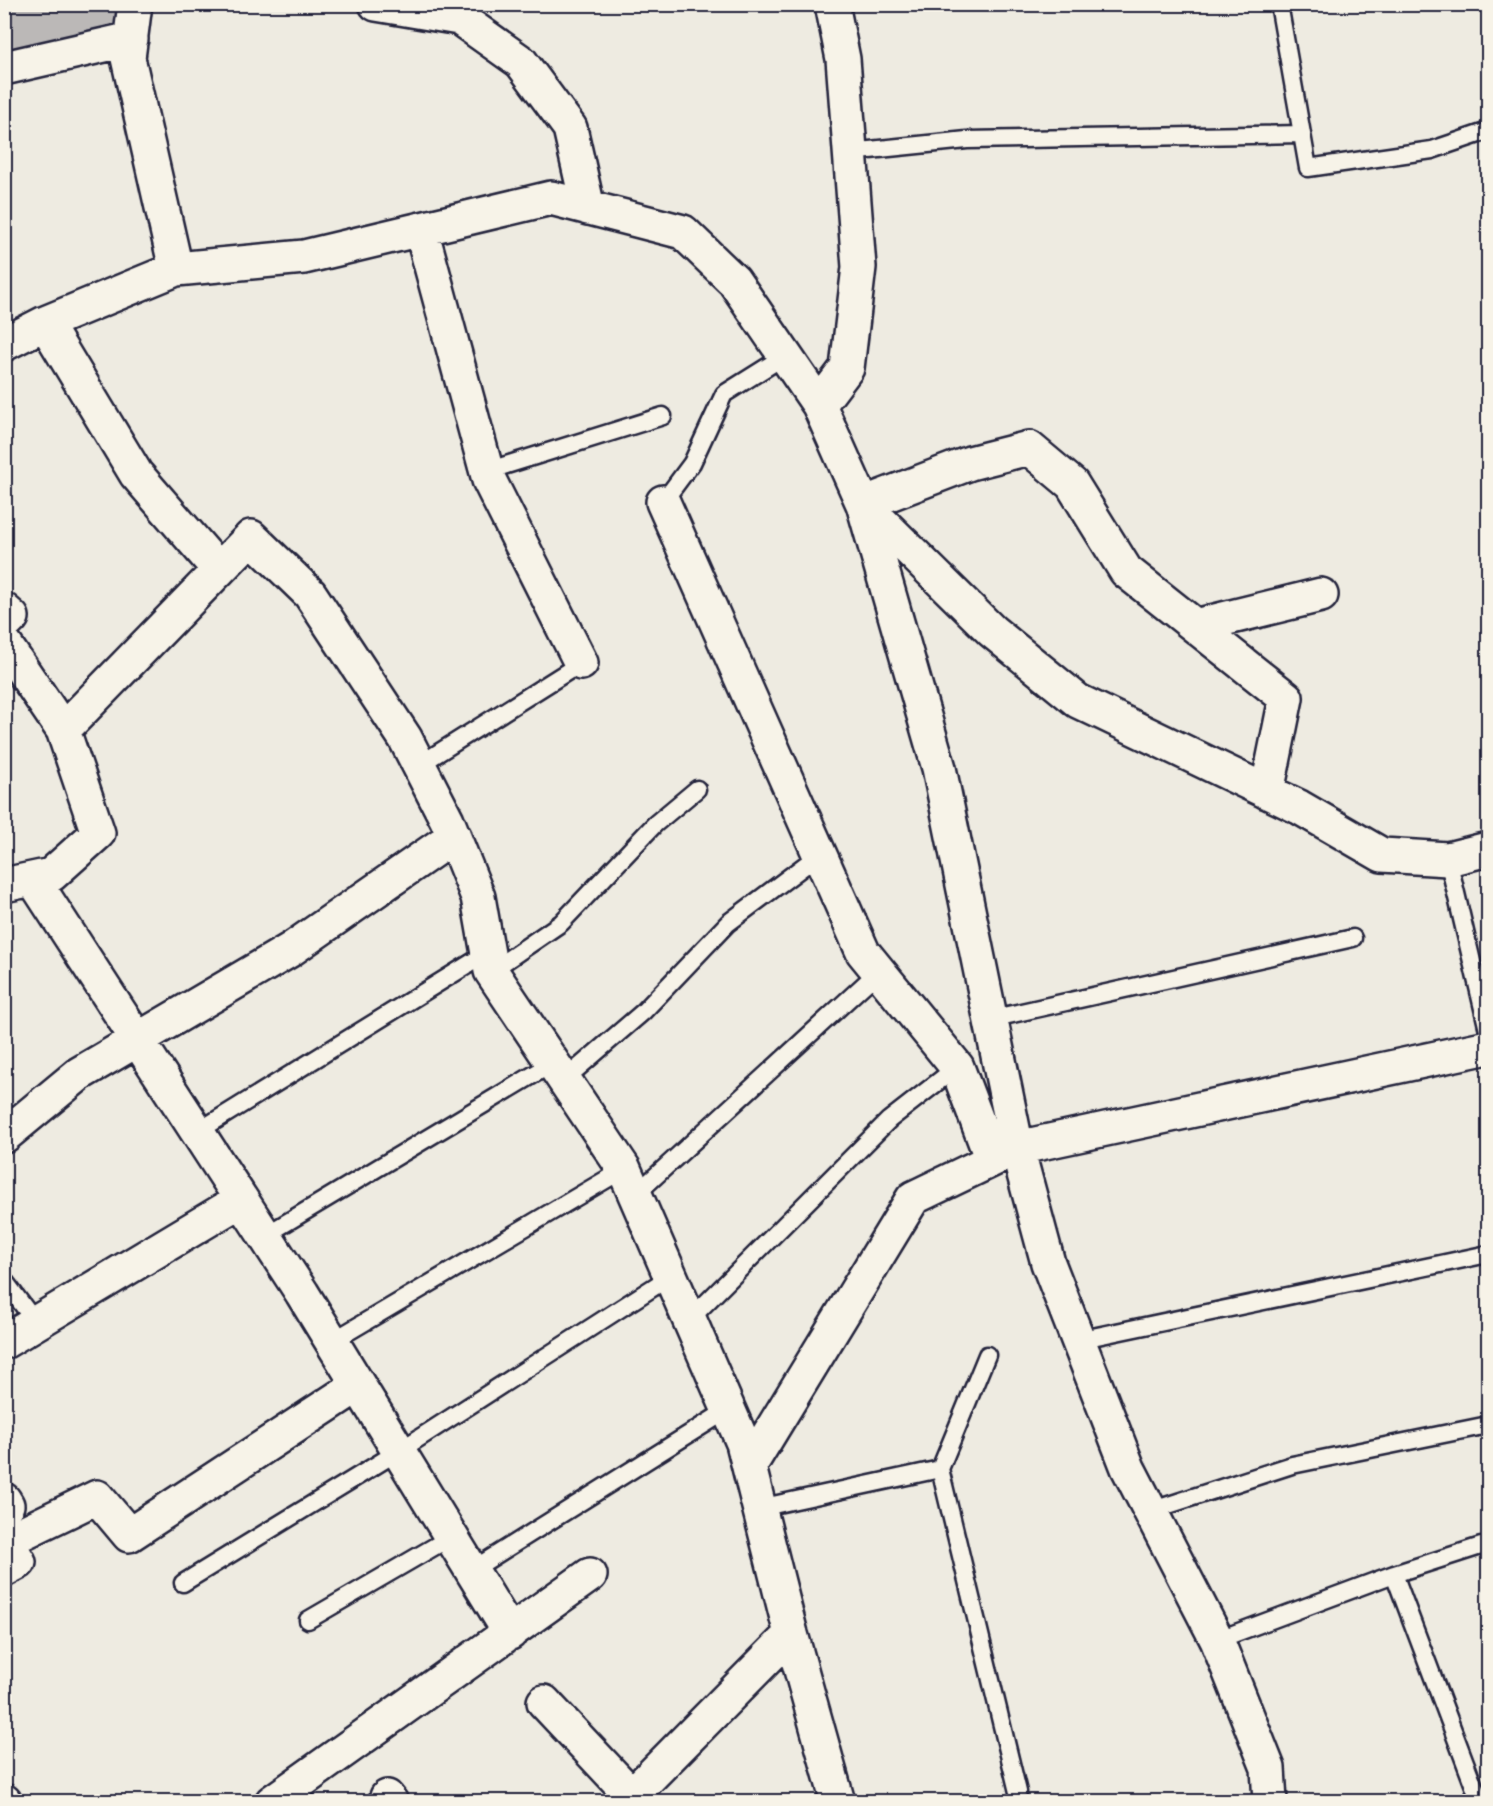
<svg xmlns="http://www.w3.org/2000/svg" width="1493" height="1806" font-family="'Indie Flower',sans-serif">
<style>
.building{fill:#bbb8b7;stroke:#22223b;stroke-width:1.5}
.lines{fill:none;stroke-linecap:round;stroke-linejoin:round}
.lane-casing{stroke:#22223b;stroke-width:21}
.street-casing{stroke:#22223b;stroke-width:38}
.primary-casing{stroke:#22223b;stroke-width:38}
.lane{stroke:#f7f3e8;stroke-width:16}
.street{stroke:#f7f3e8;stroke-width:33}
.primary{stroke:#f7f3e8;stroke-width:33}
</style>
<rect width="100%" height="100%" fill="#eeebe1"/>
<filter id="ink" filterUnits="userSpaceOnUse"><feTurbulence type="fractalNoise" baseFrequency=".0167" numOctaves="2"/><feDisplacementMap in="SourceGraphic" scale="12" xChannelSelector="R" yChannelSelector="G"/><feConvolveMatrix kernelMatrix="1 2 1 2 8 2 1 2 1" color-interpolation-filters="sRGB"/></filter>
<g filter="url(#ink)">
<!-- building -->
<path class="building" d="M4,4h120l-2,27 -118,26z"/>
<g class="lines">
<defs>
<path id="lane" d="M1279,4l29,164 124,-18 56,-19
M850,152l117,-12 335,-6
M487,471l176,-55
M663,502l29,-39 32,-69 62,-39
M419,765l162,-102
M1448,859l40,171
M491,971l70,-48 94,-99 42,-35
M990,1019l363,-81
M564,1080l79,-68 85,-89 92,-69
M197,1132l290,-179
M635,1195l244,-224
M264,1236l289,-173
M4,1280l32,43
M689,1320l200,-200 68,-53
M1078,1340l410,-86
M331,1342l293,-173
M940,1469l78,323
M759,1508l181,-39 47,-114
M1150,1511l142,-46 196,-40
M472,1570l257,-161
M1394,1574l86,228
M183,1583l216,-132 272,-175
M308,1620l143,-83
M1217,1640l177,-66 87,-28 7,3"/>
<path id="street" d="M135,4l-7,54 48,211
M376,4l83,14 62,44 49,66 18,80
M4,68l127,-29
M421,229l68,251 92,183
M45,323l91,151 83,96
M4,344l41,-21 131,-54 128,-12 247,-59 132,34 51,49 85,124 44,99 76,264 78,380 31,115 80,205 89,172 51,128 2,34
M819,405l28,-37 12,-101 -16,-208 -11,-55
M663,502l200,450 94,115 35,93
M4,610l8,7 -8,8
M1195,626l126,-31
M4,643l59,87 35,103 -47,42 -47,10
M63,730l188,-193 59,57 95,144 42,82 31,77 13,74 133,198 119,274 48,191 47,168
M1267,792l19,-94 -160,-127 -54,-87 -43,-36 -59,15 -107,41 129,127 86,70 221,106 83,48 66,4 40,-10
M33,879l269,414 208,340
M4,1136l75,-62 211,-124 164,-114
M4,1342l237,-142
M749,1467l164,-269 104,-50 471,-101
M4,1500l3,5
M4,1570l15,-8 -13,-21 91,-44 32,38 229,-150
M544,1702l94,100
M387,1797l4,5
M272,1802l318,-227
M625,1802l166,-168"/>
<path id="primary" d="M4,1801l1,1"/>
</defs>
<!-- lane casing -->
<use href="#lane" class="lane-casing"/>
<!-- street casing -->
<use href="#street" class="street-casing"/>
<!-- primary casing -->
<use href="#primary" class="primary-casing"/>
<!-- lane -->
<use href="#lane" class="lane"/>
<!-- street -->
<use href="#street" class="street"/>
<!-- primary -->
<use href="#primary" class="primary"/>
</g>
</g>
<!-- margin -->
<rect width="1493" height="1806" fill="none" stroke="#f7f3e8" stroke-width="24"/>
<rect x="12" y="12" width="1469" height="1782" fill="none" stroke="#22223b" stroke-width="2" filter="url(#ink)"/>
</svg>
